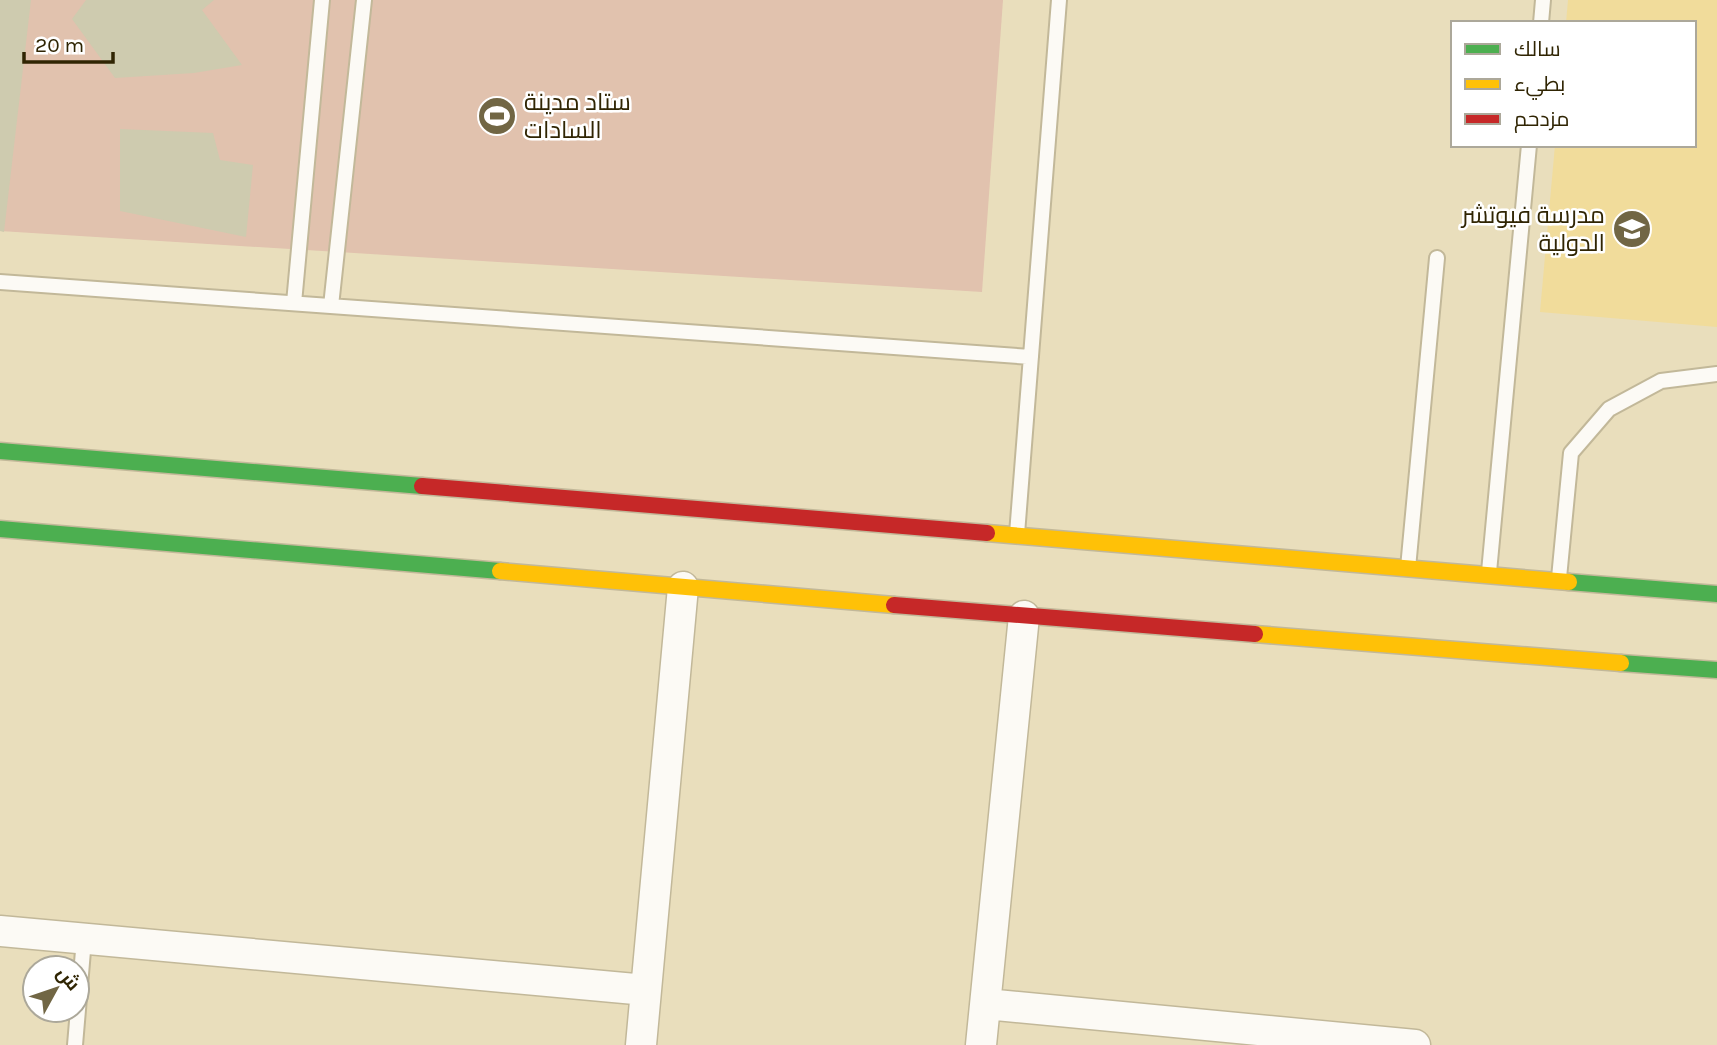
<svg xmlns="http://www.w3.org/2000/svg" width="1717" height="1045" font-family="Karla,Cairo,sans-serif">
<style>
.built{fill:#f1dc9b}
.green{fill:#e1c2ae}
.building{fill:#cecbaf}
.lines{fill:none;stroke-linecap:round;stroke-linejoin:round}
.lane-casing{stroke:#c2b899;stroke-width:18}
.street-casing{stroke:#c2b899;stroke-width:33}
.fast-casing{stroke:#c2b899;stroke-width:19}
.slow-casing{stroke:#c2b899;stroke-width:19}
.jam-casing{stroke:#c2b899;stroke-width:19}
.lane{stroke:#fcfaf5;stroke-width:14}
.street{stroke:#fcfaf5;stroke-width:30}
.fast{stroke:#4caf50;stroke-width:16}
.slow{stroke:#ffc107;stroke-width:16}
.jam{stroke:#c62828;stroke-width:16}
.labels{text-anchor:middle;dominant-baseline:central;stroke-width:5;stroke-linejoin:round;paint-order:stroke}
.poi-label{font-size:24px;fill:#302503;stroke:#fff;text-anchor:start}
</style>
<rect width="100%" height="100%" fill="#e9debc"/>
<!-- built -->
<path class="built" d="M1568,0h149v327l-177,-15 15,-167h139v-122h-128z"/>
<!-- green -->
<path class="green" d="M0,0h1003l-21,292 -982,-61z"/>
<!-- building -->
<path class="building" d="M0,0h31l-27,232 -4,-1z
M86,0h128l-12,10 40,55 -48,8 -79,5 -43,-59z
M120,129l93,4 7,27 33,5 -7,72 -126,-26z"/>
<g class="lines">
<defs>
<path id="lane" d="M1541,23l2,-23
M0,282l1031,75
M294,303l28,-303
M331,306l33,-306
M1017,534l42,-534
M1408,568l29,-310
M1489,572l40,-427
M1559,578l12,-125 38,-44 52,-28 56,-7
M75,1045l9,-106"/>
<path id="street" d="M0,931l646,59
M986,1004l429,41
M641,1045l42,-458
M981,1045l43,-429"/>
<path id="fast" d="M0,451l422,35
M0,529l500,42
M1569,582l148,12
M1621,663l96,7"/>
<path id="slow" d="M987,533l582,49
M500,571l394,34
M1255,634l366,29"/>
<path id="jam" d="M422,486l565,47
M894,605l361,29"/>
</defs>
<!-- lane casing -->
<use href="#lane" class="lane-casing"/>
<!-- street casing -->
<use href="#street" class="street-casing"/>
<!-- fast casing -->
<use href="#fast" class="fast-casing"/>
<!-- slow casing -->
<use href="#slow" class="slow-casing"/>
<!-- jam casing -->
<use href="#jam" class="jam-casing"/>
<!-- lane -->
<use href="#lane" class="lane"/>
<!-- street -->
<use href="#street" class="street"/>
<!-- fast -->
<use href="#fast" class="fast"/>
<!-- slow -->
<use href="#slow" class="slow"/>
<!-- jam -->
<use href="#jam" class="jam"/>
</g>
<!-- icons -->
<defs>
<symbol id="stadium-disc" viewBox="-11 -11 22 22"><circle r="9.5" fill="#716644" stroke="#fff"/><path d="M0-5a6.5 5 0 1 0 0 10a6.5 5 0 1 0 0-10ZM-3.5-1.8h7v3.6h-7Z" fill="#fff"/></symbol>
<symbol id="school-disc" viewBox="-11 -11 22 22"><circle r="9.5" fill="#716644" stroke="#fff"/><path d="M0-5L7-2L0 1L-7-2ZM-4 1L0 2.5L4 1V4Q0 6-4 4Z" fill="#fff"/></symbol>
</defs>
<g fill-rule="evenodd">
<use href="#stadium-disc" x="475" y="94" width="44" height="44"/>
<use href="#school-disc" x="1610" y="207" width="44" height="44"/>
</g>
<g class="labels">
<!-- poi labels -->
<g class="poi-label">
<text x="524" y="102">ستاد مدينة<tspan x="524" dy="28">السادات</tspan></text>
<text x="1605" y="215" text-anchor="end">مدرسة فيوتشر<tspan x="1605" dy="28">الدولية</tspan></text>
</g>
</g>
<!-- legend -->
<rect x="1451" y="21" width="245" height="126" fill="#ffffff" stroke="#aca89a" stroke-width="2"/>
<rect x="1465" y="44" width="35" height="10" fill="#4caf50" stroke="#aca89a" stroke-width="2"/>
<text x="1514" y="56" font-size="21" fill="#302503">سالك</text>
<rect x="1465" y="79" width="35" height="10" fill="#ffc107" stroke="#aca89a" stroke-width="2"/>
<text x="1514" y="91" font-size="21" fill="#302503">بطيء</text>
<rect x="1465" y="114" width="35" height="10" fill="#c62828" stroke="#aca89a" stroke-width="2"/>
<text x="1514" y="126" font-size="21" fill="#302503">مزدحم</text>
<!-- north arrow -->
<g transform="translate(56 989) rotate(50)"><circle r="33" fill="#ffffff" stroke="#aca89a" stroke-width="2"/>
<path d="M0-5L12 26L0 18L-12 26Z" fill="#716644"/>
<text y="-10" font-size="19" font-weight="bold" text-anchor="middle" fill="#302503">ش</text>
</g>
<!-- scale -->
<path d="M24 52v10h89v-10" fill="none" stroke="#302503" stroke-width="3.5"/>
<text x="35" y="52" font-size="21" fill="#302503" stroke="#ffffff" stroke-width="5" paint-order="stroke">20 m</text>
</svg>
